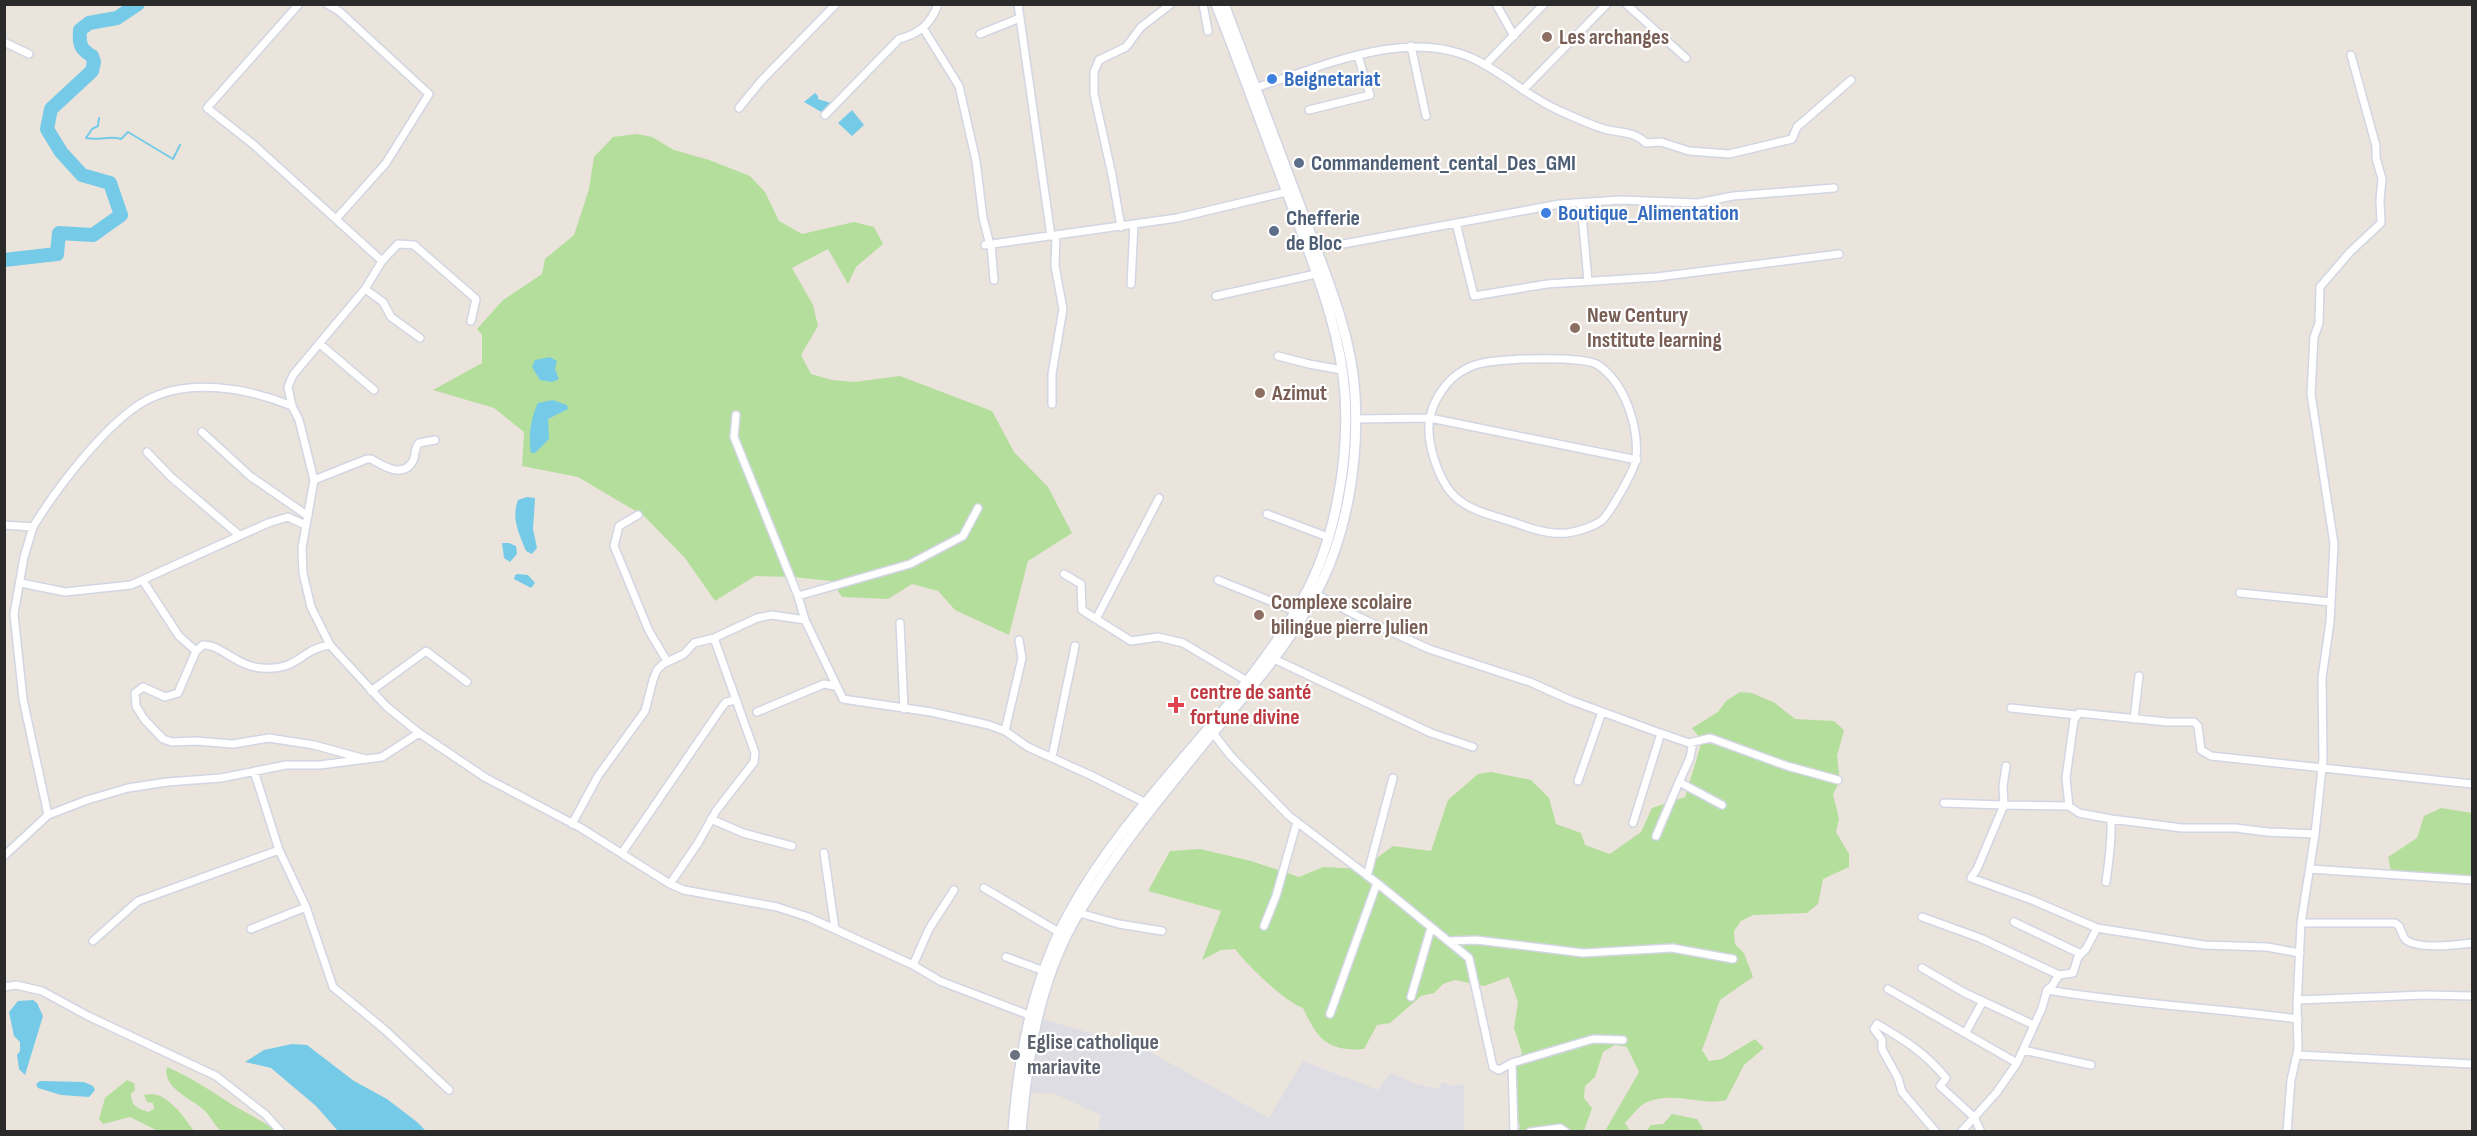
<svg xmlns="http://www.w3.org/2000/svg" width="2477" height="1136" font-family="'Sofia Sans Condensed',sans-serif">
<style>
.industrial{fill:#dedde4}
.green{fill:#b4de9c}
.water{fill:#75cbe7}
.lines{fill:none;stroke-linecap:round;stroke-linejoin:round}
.stream{stroke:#75cbe7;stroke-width:2}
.river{stroke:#75cbe7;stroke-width:14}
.minor-casing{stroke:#d2d5e2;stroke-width:10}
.secondary-casing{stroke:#d2d5e2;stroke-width:12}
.minor{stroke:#fff;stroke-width:7}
.secondary{stroke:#fff;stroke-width:9}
.education-dot{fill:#8d6e63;stroke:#fff;stroke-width:2}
.shop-dot{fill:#3f7fe0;stroke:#fff;stroke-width:2}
.service-dot{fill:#5c6f8a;stroke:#fff;stroke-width:2}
.health-dot{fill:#e0444e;stroke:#fff;stroke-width:2}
.worship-dot{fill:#6b7280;stroke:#fff;stroke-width:2}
.labels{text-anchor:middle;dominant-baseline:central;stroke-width:4.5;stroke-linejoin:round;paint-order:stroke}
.education-label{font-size:22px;font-weight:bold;fill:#785e54;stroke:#fff;text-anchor:start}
.shop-label{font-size:22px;font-weight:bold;fill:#366cbe;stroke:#fff;text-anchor:start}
.service-label{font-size:22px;font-weight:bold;fill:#4e5e75;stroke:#fff;text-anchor:start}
.health-label{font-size:22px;font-weight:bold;fill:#be3a42;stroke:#fff;text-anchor:start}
.worship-label{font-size:22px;font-weight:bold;fill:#5b616d;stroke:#fff;text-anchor:start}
</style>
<rect width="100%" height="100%" fill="#ebe4dc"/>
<!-- industrial -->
<path class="industrial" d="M1037,1017l111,34 121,67 34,-57 75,29 13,-17 25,11 13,3 10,1 3,-6 11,4 11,-2v47h-366l3,-16 -46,-21 -31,-2z"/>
<!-- green -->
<path class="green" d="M637,134l15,3 22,13 35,10 41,16 15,16 14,29 23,13 52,-12 20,5 9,17 -27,23 -8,17 -20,-35 -36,19 21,37 5,21 -17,29 10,19 21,6 22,2 46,-6 92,35 22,41 34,35 24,46 -44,28 -19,74 -54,-25 -17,-19 -26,-7 -24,15 -46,-2 -11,-16 -38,-4 -38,-1 -40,25 -30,-43 -41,-42 -66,-39 -56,-11 2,-34 -30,-24 -61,-18 49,-27v-28l-5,-6 26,-29 39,-26 3,-15 29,-24 15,-46 5,-32 19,-20z
M1740,692l12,1 23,10 20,16 39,2 10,9 -7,26 3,25 -7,13 6,25 -3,13 13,22v13l-26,12 -5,25 -11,9 -54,2 -12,6 -7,10 1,13 9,9 9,24 -33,23 -18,50 7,11 13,-2 33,-20 9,9 -20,17 -18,35c-26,6 -54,-10 -81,3 -7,4 -14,14 -20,20l5,8h-25l34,-59 -12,-25 -12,-2 -12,7 -8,25 -10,9 -1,12 8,10 -8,23h-67l3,-4 -11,-50 13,-24 -8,-25 4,-26 -9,-25 -25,9 -29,-6 -12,4 -9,9 -13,3 -31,27 -13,2 -13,24c-37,3 -47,-11 -61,-41 -20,-8 -54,-41 -68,-59l-14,1 -19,10 19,-49 -73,-20 22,-40 30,-2 51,12 48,16 24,-10 39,2 31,-23 38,5 17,-51 30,-26 13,-2 40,8 18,18 7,26 25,9 4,12 25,9 31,-22 11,-24 33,-11 17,-56 -10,-13 26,-16 8,-11z
M2441,808l31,5v64l-81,-6 -3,-14 29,-19 7,-22z
M167,1067c25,11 46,25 69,40 14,8 27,14 40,24h-55c-7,-6 -11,-16 -18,-22 -13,-11 -41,-22 -36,-42z
M127,1080l7,3 1,7 -4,4c0,12 6,14 17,18l6,-3 -1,-6 -6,-1 -3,-7c21,-7 40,22 50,36h-36l-28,-14 -27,7 -4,-5 6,-21z
M1672,1114l25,5 7,12h-58l5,-6 12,-1z"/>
<!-- water -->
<path class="water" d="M815,93l3,3v3l16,5 -9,10 -21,-12z
M852,110l12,15 -12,11 -14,-13z
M550,357l7,4 -2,8 4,10 -7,3 -12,-2 -8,-13 3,-7z
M553,400l14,5 1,4 -20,10 1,20 -14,14h-4c-3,-16 0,-36 7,-50z
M527,497l8,1 -2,31 4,19 -5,6 -6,-3c-7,-18 -15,-32 -8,-51z
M502,543h7l7,3 1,8 -7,8 -6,-4z
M518,574l10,1 7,8 -4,5 -17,-9 1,-4z
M33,1000l4,3 6,13 -18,59 -6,-6 -2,-14 3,-4v-9l-6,-6 -5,-24 9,-11z
M292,1044l15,1 47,36 33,18 30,23 9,9h-88l-22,-25 -45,-38 -26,-6 19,-12z
M40,1081l44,1 9,4 2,4 -6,7 -28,-2 -23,-7 -2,-4z"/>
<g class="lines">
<!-- stream -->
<path class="stream" d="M99,118l-1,8 -6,3 -6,9c13,3 25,-3 35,1l7,-7 45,27 7,-14"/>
<!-- river -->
<path class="river" d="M4,260l53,-6 2,-21 34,2 28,-20 -11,-32 -28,-8 -21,-23 -14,-23 4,-20 41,-38 2,-9 -2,-6c-12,-7 -13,-12 -12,-26l9,-7 28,-5 21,-14"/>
<defs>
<path id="minor" d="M299,4l-92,104 47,37 128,116 -17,28 -72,86 -5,12 4,19 7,14 15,60 -12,68 1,25 8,34 19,38 56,61 33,27 67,45 95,50 89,56 14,6 93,17 31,10 105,48 27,16 89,34
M327,4l12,7 90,83 -43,69 -50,56
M1018,4l2,14
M1203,4l5,27
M1496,4l18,32
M1626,4l60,54
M923,28l36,58 17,75 7,57 6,23
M980,34l40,-16 31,218
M4,42l25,12
M1411,46l15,70
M1485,65l59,-61
M1255,88c67,-21 152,-62 221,-28 29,14 52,37 82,50 15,7 31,14 46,19 16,4 30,2 42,14l15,-1 28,9 40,3 63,-15 5,-12 54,-47
M1523,90l84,-86
M739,108l22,-27 75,-77
M1309,110l61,-15 -12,-39
M825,115l74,-76c20,-5 32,-15 39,-35
M1581,204l7,77
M1456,223l18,73 73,-12 110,-7 182,-23
M1121,227l-9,-52 -18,-81v-22l5,-12 27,-13 15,-20 30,-23
M991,244l3,36
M985,245l192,-27 109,-26
M1316,249l244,-45 60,-4 78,3 35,-7 101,-8
M382,261l16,-17 16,1 62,54 -5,22
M1131,284l3,-60
M365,289l18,13 8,15 29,21
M1216,296l100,-22
M320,344l54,46
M1278,356l31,8 33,6
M1521,359c17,0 64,-2 77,6 27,18 41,62 38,93 0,10 -27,57 -35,63 -9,6 -24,11 -34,12 -18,2 -38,-5 -54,-11 -18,-6 -39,-10 -54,-22 -20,-15 -34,-59 -29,-83 4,-18 17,-38 34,-47 16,-10 39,-9 57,-11z
M1052,404v-30l11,-65 -8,-43 1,-31
M736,415l-2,22 64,159 7,24 38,79 88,13 58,13 16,6 23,16 62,28 54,27
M1355,419l75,-1 207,42
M202,432l48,44 58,40
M147,452l24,25 68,58
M314,480l53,-21h4c12,7 32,20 42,2 3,-6 1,-13 6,-18l16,-3
M1159,498l-63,121 35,22 27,-4 25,6 64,38
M1267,514l61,23
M638,515l-19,11 -5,20 35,85 18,30
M4,525l29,2c23,-38 73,-104 112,-126 43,-24 103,-13 147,5
M33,527l-9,30 -10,57 9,85 25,116
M1064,574l17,10 1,26 14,9
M1218,580l77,31
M143,581l36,55 17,15
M21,583l44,9 66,-7 137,-62 20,-6 17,8
M2240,593l91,9
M1316,594l45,24 68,31 101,33 40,18 87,32 32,11 21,-5 77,28 51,14
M798,596l112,-32 53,-28 15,-28
M900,623l4,86
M330,645c-30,4 -31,26 -68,23 -25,-1 -43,-25 -59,-23l-7,6 -18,42 -13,4 -22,-10 -8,6 1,13 8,13 19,20 9,3 23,-1 38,3 36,-6 45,7 51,14
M1274,659l157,74 42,14
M371,691l55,-40 41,31
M2011,708l65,7
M757,712l67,-28 11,2
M2134,719l5,-43
M1005,731l17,-73 -3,-18
M1213,733l17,22 59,61 88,67 92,75 24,109 6,3 13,-7 2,69
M1693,742l-3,16 -11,24 43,23
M1052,757l23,-111
M2006,766l-3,20 1,19 65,1 10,7 32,6 71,9h54l31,4 48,2
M254,771l25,79 27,57 27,80 52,43 64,60
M1578,781l24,-69
M1944,803l60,2 -27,64 -6,9 61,22 65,28 107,17 63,2 33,6
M2069,806l-3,-28 8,-58 5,-7 88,9h27l4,4 3,24 10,6 261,28
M711,819l32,14 49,13
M1633,823l28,-90
M572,824l26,-48 47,-65 8,-31 4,-10 6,-6 21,-10 10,-11 20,-5 43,-20 15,-3 33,5
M1656,836l23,-54
M622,853l100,-146 4,-5 10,-2
M824,853l11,76
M4,856l44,-41 39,-15 41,-12 39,-6 54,-4 65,-13h34l62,-8 37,-24
M2310,869l162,11
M1367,876l26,-98
M2106,882c3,-23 6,-39 5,-63
M670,884l28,-41 18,-32 38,-49 1,-9 -41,-115
M984,888l78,46
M1079,913l40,11 43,7
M1922,917l58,21 79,37
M2014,922l67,32
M2301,923h94l4,3c2,4 3,9 6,13 12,11 52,6 67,4
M1264,926l12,-30 21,-74
M251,929l55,-22
M93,941l45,-40 141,-51
M1450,941l26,-1 107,13 89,-5 61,11
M1006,957l38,14
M913,965l16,-36 25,-39
M1922,968l43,25 69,32
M4,987l12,-2 26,6 46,25 128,60 50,39 15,17
M1888,989l129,74
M2047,990c83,14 167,18 251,29
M1411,997l20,-69
M2297,1000l128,-5 47,1
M1330,1014l47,-131
M1966,1032l17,-31
M2023,1050l68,15
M2297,1055l175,9
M1512,1063l81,-24 30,1
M1530,1132l30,-4 6,4
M1936,1132l-34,-40 -4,-14 -16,-29v-9l-8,-11 3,-5c29,17 47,28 69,54l-6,8 34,31 7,15
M1961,1132l36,-40 20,-29 25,-55 5,-18 5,-4 7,-11 14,-2 5,-16 8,-8 11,-21
M2287,1132l4,-52 7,-31 -1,-43 4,-83 14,-89 8,-75 -1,-81 8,-56 4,-78 -23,-150 3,-57 5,-14 1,-36 30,-35 31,-29 -1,-23 2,-21 -6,-21v-12l-25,-91"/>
<path id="secondary" d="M1013,1132c5,-75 19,-150 55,-217 64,-119 173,-203 237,-320 31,-57 44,-136 40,-200 -4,-66 -32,-131 -54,-192 -25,-66 -49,-133 -75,-199
M1021,1132c6,-72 17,-147 53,-211 39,-67 88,-126 137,-186 38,-44 77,-89 104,-140 32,-58 44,-135 40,-200 -3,-58 -27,-114 -47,-168 -28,-74 -56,-148 -84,-223"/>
</defs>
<!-- minor casing -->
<use href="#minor" class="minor-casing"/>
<!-- secondary casing -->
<use href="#secondary" class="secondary-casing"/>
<!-- minor -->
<use href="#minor" class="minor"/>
<!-- secondary -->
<use href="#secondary" class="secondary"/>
</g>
<!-- markers -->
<g class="education-dot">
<circle cx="1547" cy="37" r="6"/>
<circle cx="1575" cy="328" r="6"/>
<circle cx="1260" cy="393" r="6"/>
<circle cx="1259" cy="615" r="6"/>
</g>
<g class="shop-dot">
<circle cx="1272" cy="79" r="6"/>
<circle cx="1546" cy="213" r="6"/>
</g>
<g class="service-dot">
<circle cx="1299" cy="163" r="6"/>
<circle cx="1274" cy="231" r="6"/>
</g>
<path class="health-dot" d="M1173 696h6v6h6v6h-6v6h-6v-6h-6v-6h6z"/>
<circle class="worship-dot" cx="1015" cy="1055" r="6"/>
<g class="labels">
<!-- education labels -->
<g class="education-label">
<text x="1559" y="37">Les archanges</text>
<text x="1587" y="315">New Century<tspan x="1587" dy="25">Institute learning</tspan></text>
<text x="1272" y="393">Azimut</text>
<text x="1271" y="602">Complexe scolaire<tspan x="1271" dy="25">bilingue pierre Julien</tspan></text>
</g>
<!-- shop labels -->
<g class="shop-label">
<text x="1284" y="79">Beignetariat</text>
<text x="1558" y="213">Boutique_Alimentation</text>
</g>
<!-- service labels -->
<g class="service-label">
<text x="1311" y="163">Commandement_cental_Des_GMI</text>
<text x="1286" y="218">Chefferie<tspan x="1286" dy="25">de Bloc</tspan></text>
</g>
<!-- health labels -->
<g class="health-label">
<text x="1190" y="692">centre de santé<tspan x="1190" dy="25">fortune divine</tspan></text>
</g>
<!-- worship labels -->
<g class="worship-label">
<text x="1027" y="1042">Eglise catholique<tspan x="1027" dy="25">mariavite</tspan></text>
</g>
</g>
<!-- border -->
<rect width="2477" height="1136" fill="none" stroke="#2a2a2a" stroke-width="12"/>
</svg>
